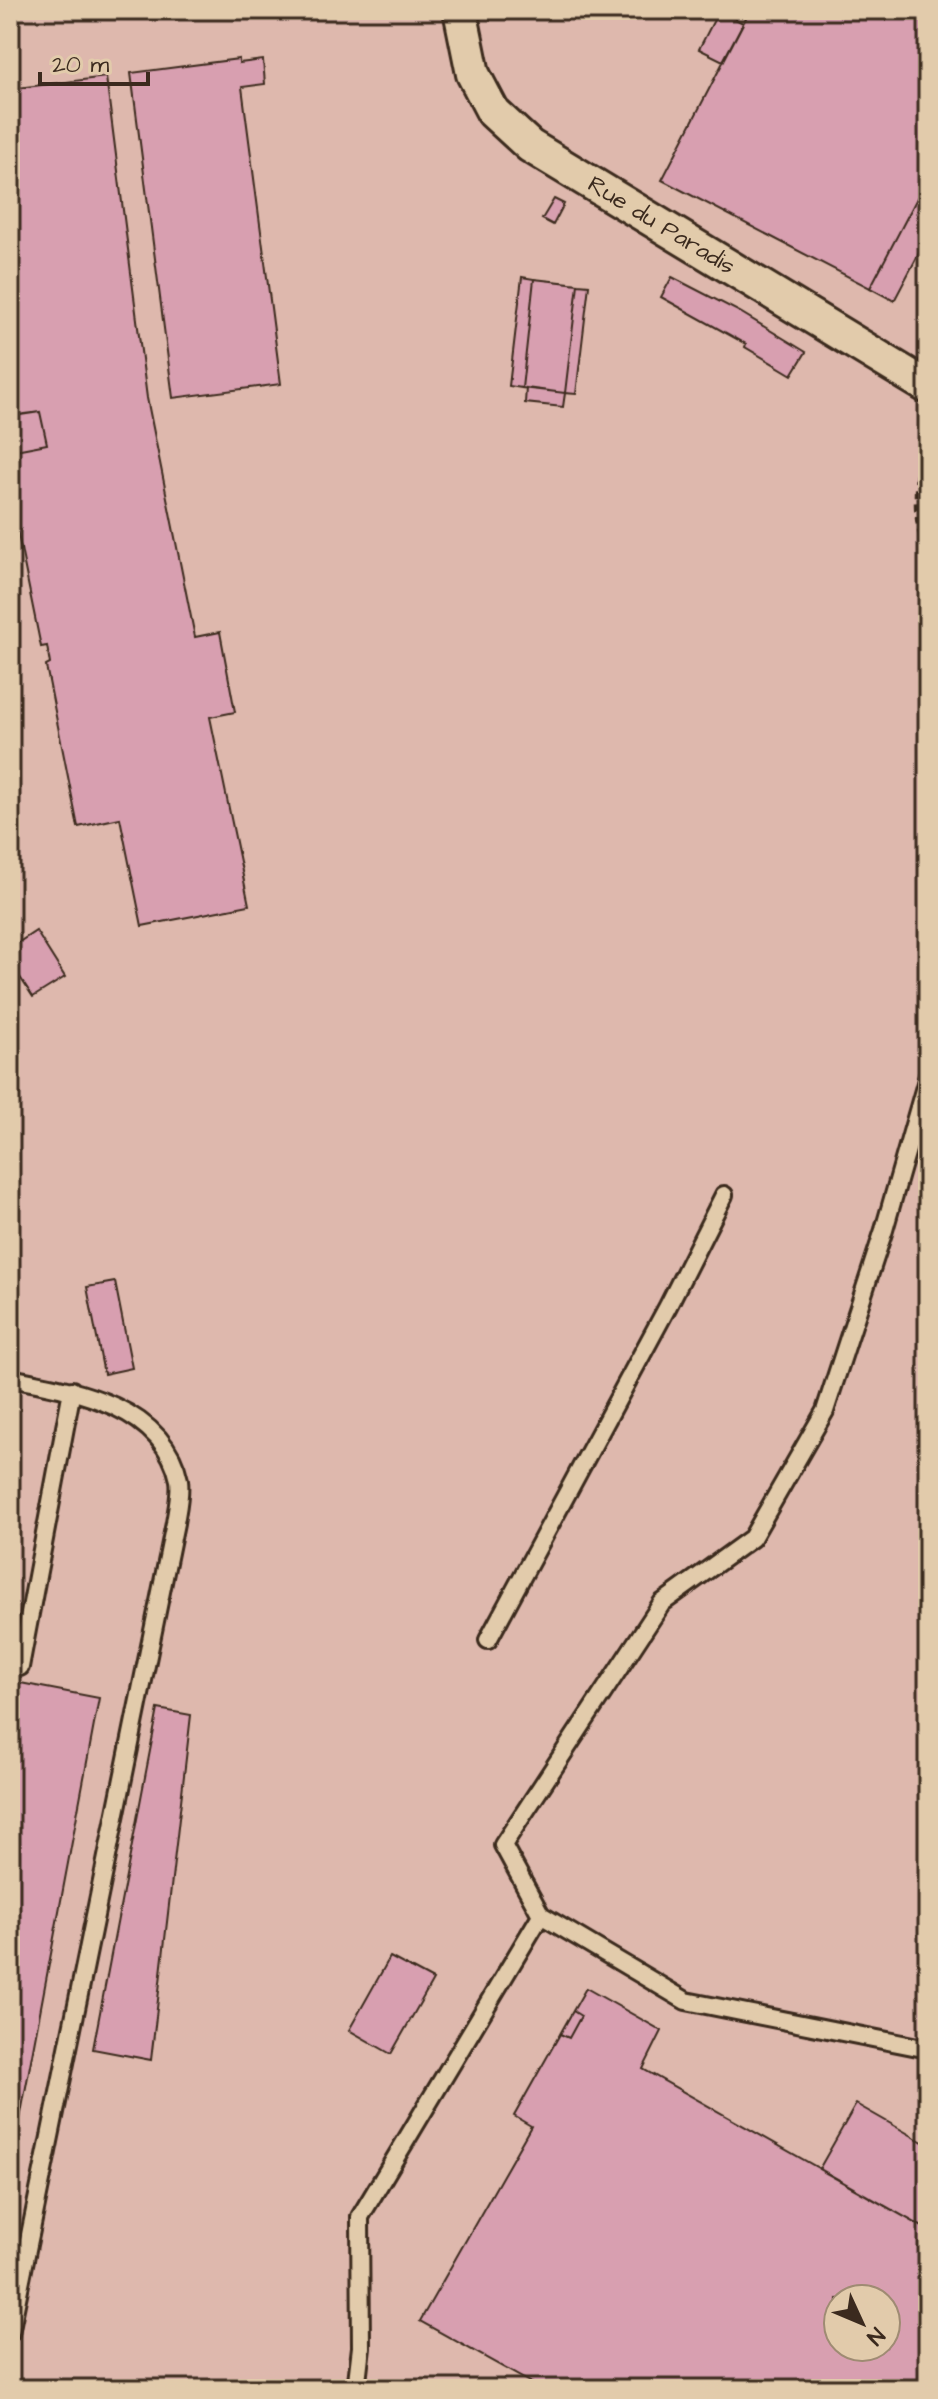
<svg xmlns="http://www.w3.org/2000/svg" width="938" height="2399" font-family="'Architects Daughter',sans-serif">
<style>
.built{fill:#deb8ad;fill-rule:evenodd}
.building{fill:#d89fb0;stroke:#3b2a1e;stroke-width:2;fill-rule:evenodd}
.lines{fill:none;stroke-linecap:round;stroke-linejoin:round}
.service-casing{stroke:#3b2a1e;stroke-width:22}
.minor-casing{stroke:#3b2a1e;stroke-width:38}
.path{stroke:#3b2a1e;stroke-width:5;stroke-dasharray:8 6;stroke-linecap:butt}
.service{stroke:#e2cbab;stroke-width:16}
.minor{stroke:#e2cbab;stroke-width:32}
.labels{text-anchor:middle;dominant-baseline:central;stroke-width:6;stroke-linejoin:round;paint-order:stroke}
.street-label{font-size:24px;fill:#3b2a1e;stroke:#e2cbab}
</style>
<rect width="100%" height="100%" fill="#e0c2ac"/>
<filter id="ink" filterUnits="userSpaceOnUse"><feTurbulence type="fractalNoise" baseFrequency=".0125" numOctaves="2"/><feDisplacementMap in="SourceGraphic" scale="16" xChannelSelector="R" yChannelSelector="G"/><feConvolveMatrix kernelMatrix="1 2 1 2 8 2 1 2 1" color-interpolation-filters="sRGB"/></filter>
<g filter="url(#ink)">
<!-- built -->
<path class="built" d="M10,10h918v325l-19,39 19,13v2002h-918zM838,2299h48v48h-48z"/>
<!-- building -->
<path class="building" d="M719,10l24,13 -20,38 -24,-12z
M750,10h178v167l-58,111 -208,-108z
M239,59v4l24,-3 2,24 -23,3 39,297 -108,14 -42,-325z
M106,77l41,321 48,239 25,-5 15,80 -25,5 39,188 -107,21 -22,-108 -42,9 -32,-161 4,-2 -3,-18 -6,1 -31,-152v-44l37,-7 -7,-32 -27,4 -3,-20v-307z
M928,177v59l-34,65 -24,-13z
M554,199l10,5 -11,21 -11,-6z
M522,277l12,2 -12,109 -13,-2z
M672,277l68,35 66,40 -14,23 -47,-28 1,-3 -85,-47z
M534,279l44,5 -13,109 -43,-5z
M578,284l11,1 -13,109 -11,-1z
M526,388l39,5 -2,14 -38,-4z
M40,412l7,32 -37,7v-35z
M36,931l29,46 -32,20 -23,-35v-14z
M115,1282l17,86 -28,6 -17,-87z
M10,1681l89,17 -89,474z
M158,1709l33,6 -40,345 -58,-11z
M390,1957l43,23 -42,74 -42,-24z
M586,1988l76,43 -19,38 285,161v159h-386l-122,-68 111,-195 -17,-10 46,-82 9,4 12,-22 -8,-5zM838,2299h48v48h-48z
M573,2011l8,5 -12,22 -9,-4z
M856,2104l72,41v85l-109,-61z"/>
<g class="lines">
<defs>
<path id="service" d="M928,1076l-44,154 -59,181 -73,127 -90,65 -159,242 38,70 145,86 242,48
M10,1378c63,12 153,27 169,102 2,13 -2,30 -4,43l-165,810
M488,1640l180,-334 56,-111
M20,1667l52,-277
M356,2389l5,-42 -1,-130 181,-302"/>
<g id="minor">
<path id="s1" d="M460,10l13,64 20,38 37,34 398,241"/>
</g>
</defs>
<!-- service casing -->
<use href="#service" class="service-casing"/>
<!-- minor casing -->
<use href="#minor" class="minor-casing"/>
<!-- path -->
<path class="path" d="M926,419c-7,34 -19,103 2,131"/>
<!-- service -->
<use href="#service" class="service"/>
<!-- minor -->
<use href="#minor" class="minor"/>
</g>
</g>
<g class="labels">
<!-- street labels -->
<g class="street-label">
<text stroke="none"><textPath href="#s1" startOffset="312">Rue du Paradis</textPath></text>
</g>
</g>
<!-- margin -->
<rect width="938" height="2399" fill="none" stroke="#e2cbab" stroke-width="40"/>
<rect x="20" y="20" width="898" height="2359" fill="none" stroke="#3b2a1e" stroke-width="3" filter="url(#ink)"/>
<!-- north arrow -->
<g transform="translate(862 2323) rotate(134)"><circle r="38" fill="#e2cbab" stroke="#9f8b73" stroke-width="2"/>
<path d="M0-6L14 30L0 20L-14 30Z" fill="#3b2a1e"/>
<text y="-12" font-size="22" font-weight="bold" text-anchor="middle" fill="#3b2a1e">N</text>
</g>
<!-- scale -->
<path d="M40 72v12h108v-12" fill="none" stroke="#3b2a1e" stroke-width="4"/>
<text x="52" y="72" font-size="24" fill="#3b2a1e" stroke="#e2cbab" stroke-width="6" paint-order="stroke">20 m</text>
</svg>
